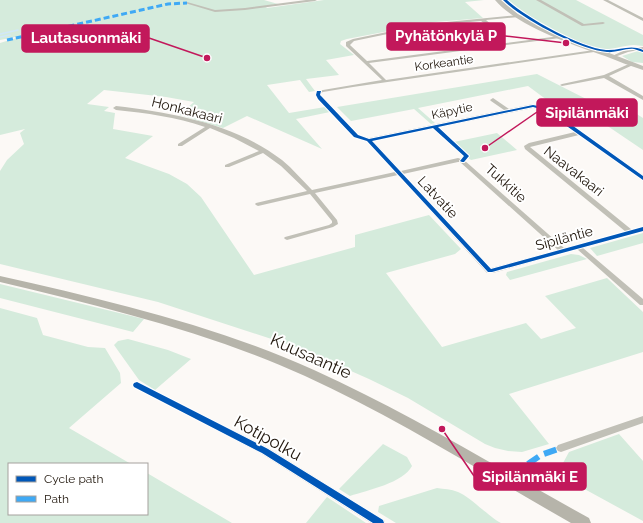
<svg xmlns="http://www.w3.org/2000/svg" width="643" height="523" font-family="Raleway,sans-serif">
<style>
.green{fill:#d5ebdc}
.lines{fill:none;stroke-linecap:round;stroke-linejoin:round}
.stream{stroke:#d1e8f8;stroke-width:1.5}
.minor{fill:#c1c0b7;fill-rule:evenodd}
.tertiary{fill:#c1c0b7;fill-rule:evenodd}
.secondary{fill:#b6b4aa;fill-rule:evenodd}
.quiet-far1{stroke:#3fa9f5;stroke-width:3;stroke-dasharray:6 3;stroke-linecap:butt}
.quiet{stroke:#3fa9f5;stroke-width:6;stroke-dasharray:13 6;stroke-linecap:butt}
.cycleway-casing{stroke:#fff;stroke-width:2}
.cycleway{fill:#0057b8;fill-rule:evenodd}
.labels{text-anchor:middle;dominant-baseline:central;stroke-width:4;stroke-linejoin:round;paint-order:stroke}
.far-street-label{font-size:12px;fill:#1f150b;stroke:#fff}
.street-label{font-size:14px;fill:#1f150b;stroke:#fff}
.near-street-label{font-size:17px;fill:#1f150b;stroke:#fff}
.leader{fill:none;stroke:#c2185b;stroke-width:1.5}
.callout-dot{fill:#c2185b;stroke:#fff;stroke-width:1.5}
.callout{fill:#c2185b;stroke:#c2185b;stroke-width:1.5}
.callout-label{font-size:15px;text-anchor:middle;font-weight:bold;fill:#fff}
</style>
<rect width="100%" height="100%" fill="#fcf9f6"/>
<!-- green -->
<path class="green" d="M0,0h264l14,4 -13,2 2,2 57,-8h160l-19,2 18,16 -47,4 -89,17 -6,2 -1,3 14,11 -28,5 13,15 -33,4 9,12 -6,1 -9,-12 -33,5 22,28 36,-6 5,5 -34,7 26,30 -75,-33 -24,12 -44,-13 15,-13 -28,-5 -62,-7 -17,14 22,3 -5,4 11,2 -2,16 40,7 -28,22 44,16 18,10 14,13 53,78 101,-28v-12l74,-20 32,34 -6,5 -69,19 56,74 84,-24 15,16 35,-11 -31,-32 62,-18 36,34v40l-134,42 40,50 -27,8 -14,-1 -13,-3 -10,-4 -77,-46 -39,-19 -70,-31 -141,-46 -158,-38v-93l7,-11 17,-16 -4,-11 5,-4 -25,6v-92l26,-8 -26,5z
M507,0h69l67,35v11c-3,0 -6,-1 -9,-1 -10,0 -20,5 -31,4 -22,-2 -79,-33 -96,-49z
M638,51l5,1v11l-11,-1 -10,-6z
M537,74l61,31 18,-4 27,17v32l-71,-48 -23,5 -8,-6 6,-1 -19,-14 -110,22 17,15 -4,1 -17,-15 -63,12 -14,-14z
M497,133l20,17 -46,10 -22,-17z
M643,233v10l-46,13 -7,-8z
M571,254l8,1 8,4 -77,21 -4,-5 1,-3z
M0,284l144,35 -11,13 -133,-34z
M0,308l37,10 6,17 45,12 17,1 15,25 1,10 -52,45 62,36h-122v50h138v-41l85,50h-232z
M128,339l40,11 23,9 -36,31 -16,-10 -25,-35 4,-4z
M619,434l24,27v60l-86,-47 12,-22z
M383,444l24,13 5,9c-9,17 -44,24 -62,30l-11,-7z
M437,488c7,1 14,1 21,4 11,4 30,24 43,31h-105l-18,-11 1,-6z
M327,497l39,26h-60z"/>
<g class="lines">
<!-- stream -->
<path class="stream" d="M0,34l18,-4
M0,37l10,-2"/>
<!-- minor -->
<path class="minor" d="M306,0h11l-2,1 -70,9 -30,2 -30,-9 2,-1 28,8 30,-2z
M536,0h5l43,24 19,-2 2,1 -2,1 -21,2z
M603,0h5l35,18v3z
M518,15h1v2l-33,3 7,6 1,1 -2,1 -35,3 -2,-1 2,-1 31,-3 -7,-5 -55,5 -72,15 -4,4 17,16 193,-25 2,1 -2,1 -191,25 17,17 208,-30 2,1 -2,1 -241,35 -30,5 -2,1v2l37,40 11,3 135,-28 -13,-9 -1,-1 3,-2 16,11 24,-5 15,4 95,67v5l-64,-45 -49,12 102,83 11,-3v4l-60,17 60,51v6h-3l-63,-56 -84,24h-6l-89,-98 -83,18 22,27 1,4 -5,3 -46,13 -2,-1 -1,-1 1,-1 44,-12 3,-2v-2l-22,-27 -52,12 -2,-1 -1,-1 1,-1 51,-12 -26,-25 -18,-13 -34,14h-4v-2l34,-14 -25,-13 -24,-10 -28,18h-4v-2l27,-17c-29,-10 -59,-14 -89,-17l-3,-2 3,-2c58,7 119,18 166,54 11,9 20,20 30,30l83,-18 -28,-31 -13,-4 -39,-42 2,-4 6,-1 59,-10 -36,-34v-4l7,-3 73,-15zM533,108l11,2 31,22 -46,11 -5,3 1,3 101,83 -62,16 -100,-88 -6,-2 -57,13 -28,-30zM458,162h2l98,88 -67,18 -88,-94z
M643,47v2l-15,3 -16,6 -2,-1 15,-7z
M631,63l2,1v1l-24,11 34,20v4l-39,-22 -42,8 -2,-1 2,-1 42,-9z
M137,382l131,66 116,72 1,3h-14l-109,-69 -128,-67 -1,-2 1,-2z
M643,416v7l-82,29 -3,-1 -2,-3 2,-3z"/>
<!-- tertiary -->
<path class="tertiary" d="M495,0h6l17,14 34,17 91,35v4c-13,-4 -25,-9 -38,-14 -32,-11 -88,-30 -110,-56z"/>
<!-- secondary -->
<path class="secondary" d="M0,276c106,24 214,49 314,94 95,43 184,98 275,148l2,5h-20c-88,-50 -174,-105 -266,-147 -97,-44 -201,-69 -305,-94z"/>
<!-- quiet-far1 -->
<path class="quiet-far1" d="M7,40l161,-36 19,-1"/>
<!-- quiet -->
<path class="quiet" d="M528,464l13,-9 20,-7"/>
<defs>
<path id="cycleway" d="M503,0h4c20,18 72,47 99,50 13,1 24,-6 37,0v2c-3,-1 -6,-2 -9,-3 -9,-1 -18,4 -27,3 -27,-2 -85,-33 -104,-52z
M317,91h4l-1,4 2,2 36,38 11,4 164,-34 15,3 95,68v4l-99,-70 -11,-3 -95,20 31,29 -5,6h-2l-2,-1 4,-5 -31,-28 -61,13 119,128 152,-42v4l-151,41h-4l-121,-131 -13,-4 -36,-38 -2,-4z
M137,382l131,67 115,71 1,3h-11l-111,-70 -128,-66 -1,-2 1,-2z"/>
</defs>
<!-- cycleway casing -->
<use href="#cycleway" class="cycleway-casing"/>
<!-- cycleway -->
<use href="#cycleway" class="cycleway"/>
</g>
<g class="labels">
<!-- far-street labels -->
<g class="far-street-label">
<text transform="translate(444 63) rotate(-8)">Korkeantie</text>
<text transform="translate(452 111) rotate(-12)">Käpytie</text>
</g>
<!-- street labels -->
<g class="street-label">
<text transform="translate(187 110) rotate(14)">Honkakaari</text>
<text transform="translate(574 171) rotate(38)">Naavakaari</text>
<text transform="translate(506 183) rotate(42)">Tukkitie</text>
<text transform="translate(438 197) rotate(47)">Latvatie</text>
<text transform="translate(564 238) rotate(-15)">Sipiläntie</text>
</g>
<!-- near-street labels -->
<g class="near-street-label">
<text transform="translate(311 356) rotate(24)">Kuusaantie</text>
<text transform="translate(268 438) rotate(29)">Kotipolku</text>
</g>
</g>
<!-- callouts -->
<path class="leader" d="M566 43L505 36M207 58L149 38M485 148L537 112M442 429L474 476"/>
<g class="callout-dot">
<circle cx="566" cy="43" r="4"/>
<circle cx="207" cy="58" r="4"/>
<circle cx="485" cy="148" r="4"/>
<circle cx="442" cy="429" r="4"/>
</g>
<g class="callout">
<rect x="387" y="23" width="118" height="27" rx="4"/>
<rect x="22" y="25" width="127" height="27" rx="4"/>
<rect x="537" y="99" width="100" height="27" rx="4"/>
<rect x="474" y="463" width="112" height="27" rx="4"/>
</g>
<g class="callout-label">
<text x="446" y="41">Pyhätönkylä P</text>
<text x="86" y="43">Lautasuonmäki</text>
<text x="587" y="118">Sipilänmäki</text>
<text x="530" y="482">Sipilänmäki E</text>
</g>
<!-- legend -->
<rect x="8" y="463" width="140" height="52" fill="#ffffff" stroke="#a5a19d"/>
<rect x="16" y="476" width="20" height="6" fill="#0057b8" stroke="#a5a19d"/>
<text x="44" y="483" font-size="12" fill="#1f150b">Cycle path</text>
<rect x="16" y="496" width="20" height="6" fill="#3fa9f5" stroke="#a5a19d"/>
<text x="44" y="503" font-size="12" fill="#1f150b">Path</text>
</svg>
